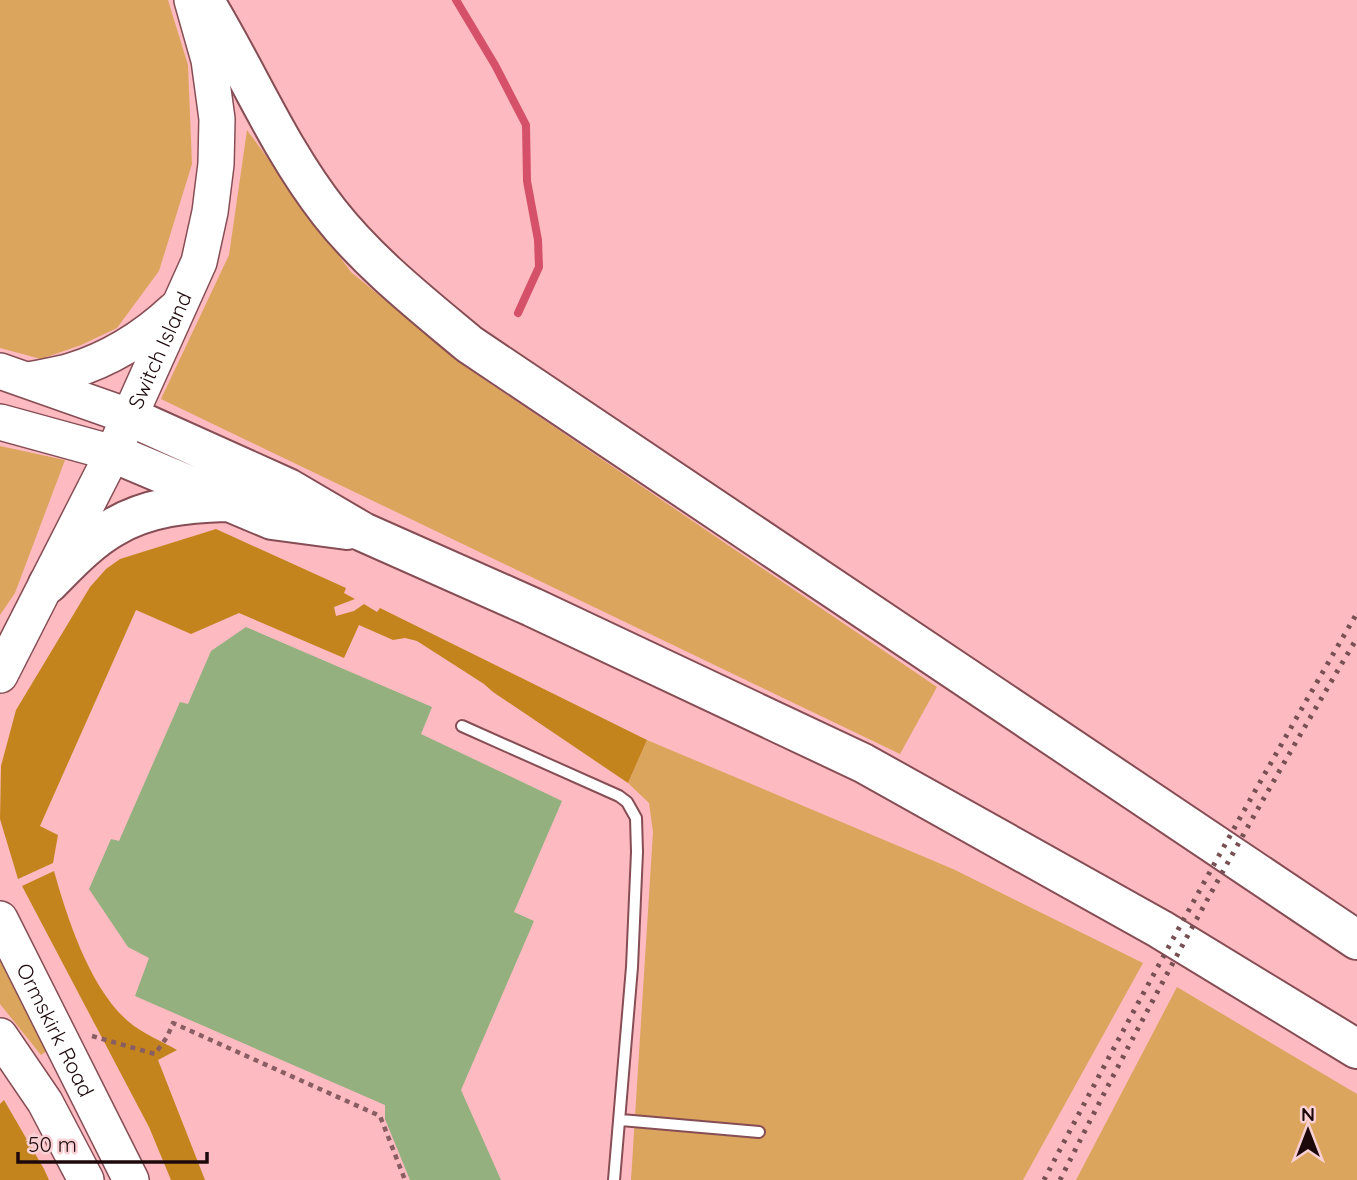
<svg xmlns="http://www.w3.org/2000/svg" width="1357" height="1180" font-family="Quicksand,sans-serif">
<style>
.green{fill:#dba55e}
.forest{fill:#c4841d}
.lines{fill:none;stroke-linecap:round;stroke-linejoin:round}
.stream{stroke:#d55169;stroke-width:8}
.building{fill:#93b07e}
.service-casing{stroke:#864d54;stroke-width:14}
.trunk-casing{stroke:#864d54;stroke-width:38}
.motorway-casing{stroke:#864d54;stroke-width:42}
.path{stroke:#895e62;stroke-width:4.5;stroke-dasharray:5 5;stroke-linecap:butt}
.service{stroke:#fff;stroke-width:10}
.trunk{stroke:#fff;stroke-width:35}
.motorway{stroke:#fff;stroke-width:38}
.rail{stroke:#775054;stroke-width:5;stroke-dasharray:3.5 7;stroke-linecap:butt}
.labels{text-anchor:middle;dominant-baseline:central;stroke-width:5;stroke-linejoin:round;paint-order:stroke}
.street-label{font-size:21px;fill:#1d080b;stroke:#f9d0d3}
</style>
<rect width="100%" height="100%" fill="#fdbbc1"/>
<!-- green -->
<path class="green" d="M0,0h168l20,65 4,99 -33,107 -42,57 -36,17 -40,14 -41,-11z
M247,130l104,142 115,95 471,320 -37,67 -739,-355 68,-144z
M0,446l65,14 -50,133 -15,22z
M647,740l306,129 190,94 -120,217h-392l22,-348 -4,-29 -21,-20z
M0,952l54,94 -13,9 -41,-51z
M1177,987l180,107v86h-281z"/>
<!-- forest -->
<path class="forest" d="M216,529l130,59 -2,5 11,6 -21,8 2,9 18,-5 10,-7 13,8 3,-4 267,132 -19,43 -135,-91 -9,-8 -67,-43 -12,-3 -12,2 -34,-15 -15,33 -105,-45 -48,21 -55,-24 -96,216 18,9 -5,28 -35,16 -18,-60 1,-53 15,-56 74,-123 16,-18 14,-10z
M54,871c14,50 38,124 80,155 13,9 29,16 43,24l-19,10 47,120h-34l-22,-53 -127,-241z
M4,1100l40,69 5,11h-49v-76z"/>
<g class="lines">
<!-- stream -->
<path class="stream" d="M456,0l39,65 31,60 1,56 11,59 1,27 -21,46"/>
</g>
<!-- building -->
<path class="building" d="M246,627l186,80 -11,27 141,67 -48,111 20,9 -73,169 40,90h-91l-25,-61v-14l-250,-109 14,-38 -21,-11 -39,-58 22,-50 8,2 61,-139 8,2 23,-53z"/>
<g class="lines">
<defs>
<path id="service" d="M462,726l157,70 8,6 9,16 1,34 -5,115 -18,213
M621,1120l138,12"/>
<g id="trunk">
<path d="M0,371l128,45"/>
<path d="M28,380c14,-3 30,-5 43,-9 39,-12 74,-34 103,-61"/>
<path d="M0,422l113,31"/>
<path id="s1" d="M0,675l113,-222 86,-191 11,-50 6,-48 1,-45 -8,-59 -17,-60"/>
<path id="s2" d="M0,919l131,261"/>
<path d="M0,1036l45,66 41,78"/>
</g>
<path id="motorway" d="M204,0c43,70 74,147 125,212 39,50 91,91 140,132l888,596
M128,416l160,72 75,44 169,75 331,156 297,166 197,120
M113,453l159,67 75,10
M48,584c20,-20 41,-43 66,-57 33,-20 74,-24 111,-25"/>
</defs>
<!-- service casing -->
<use href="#service" class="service-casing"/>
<!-- trunk casing -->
<use href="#trunk" class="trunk-casing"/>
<!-- motorway casing -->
<use href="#motorway" class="motorway-casing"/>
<!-- path -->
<path class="path" d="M92,1036l63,18 12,-17 6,-14 207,93 25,64"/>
<!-- service -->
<use href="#service" class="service"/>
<!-- trunk -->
<use href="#trunk" class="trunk"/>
<!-- motorway -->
<use href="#motorway" class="motorway"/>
<!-- rail -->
<path class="rail" d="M1044,1180c100,-191 204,-380 313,-567
M1060,1180c93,-185 191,-364 297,-542"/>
</g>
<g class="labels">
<!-- street labels -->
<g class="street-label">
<text stroke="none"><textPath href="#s1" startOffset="362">Switch Island</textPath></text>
<text stroke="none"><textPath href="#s2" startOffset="124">Ormskirk Road</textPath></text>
</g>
</g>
<!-- north arrow -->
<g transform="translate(1308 1131)" stroke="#f9d0d3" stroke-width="5" paint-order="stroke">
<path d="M0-5L12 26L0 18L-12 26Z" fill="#1d080b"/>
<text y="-10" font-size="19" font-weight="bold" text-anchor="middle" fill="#1d080b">N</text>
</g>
<!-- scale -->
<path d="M18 1152v10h189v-10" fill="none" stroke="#1d080b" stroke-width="3.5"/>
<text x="28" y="1152" font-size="21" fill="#1d080b" stroke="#f9d0d3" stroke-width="5" paint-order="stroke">50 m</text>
</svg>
